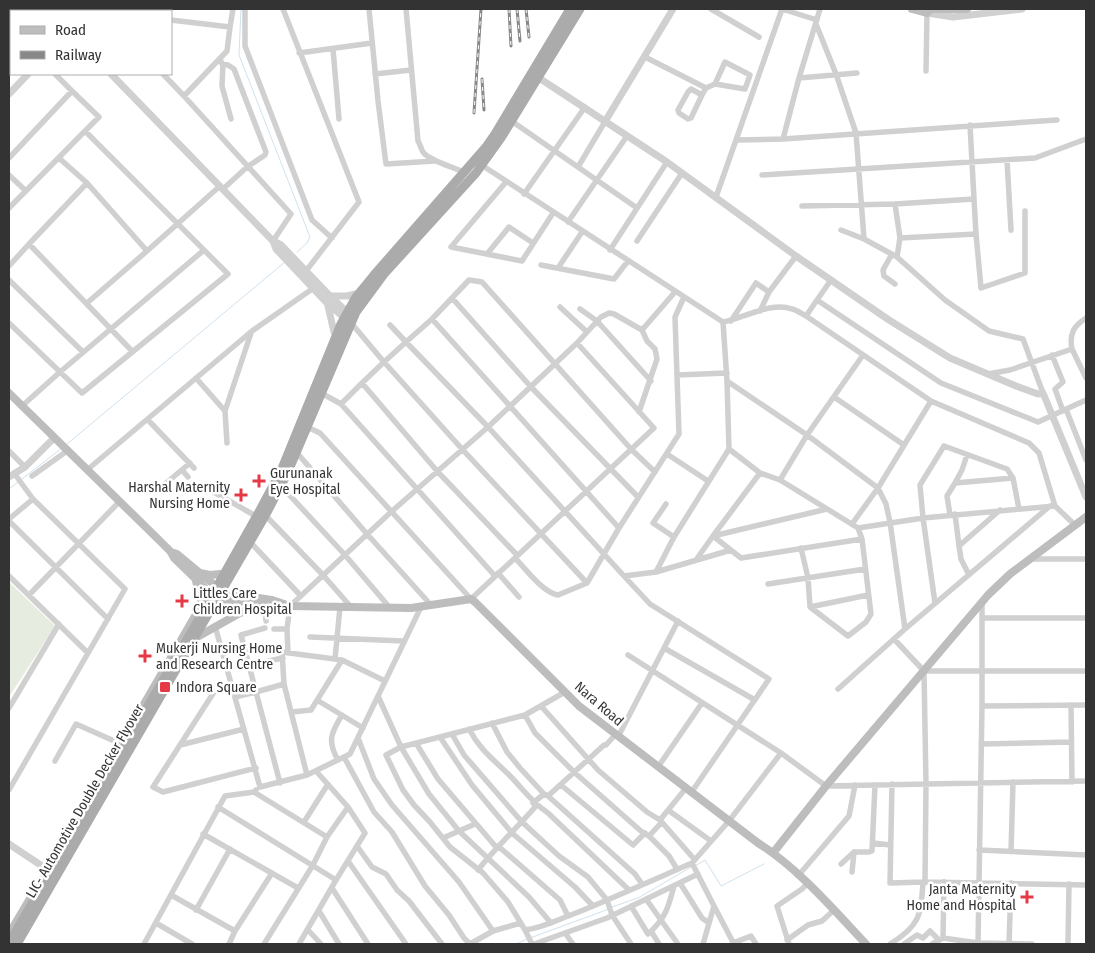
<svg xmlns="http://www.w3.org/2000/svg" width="1095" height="953" font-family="'Fira Sans Condensed',sans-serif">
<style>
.green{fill:#e6ecdf}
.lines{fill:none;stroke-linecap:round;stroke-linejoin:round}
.stream{stroke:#cfe2ee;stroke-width:1}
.minor{stroke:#d0d0d0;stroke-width:5.5}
.tertiary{stroke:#d0d0d0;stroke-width:7}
.secondary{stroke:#bdbdbd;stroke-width:8}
.rail-casing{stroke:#888;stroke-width:3}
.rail{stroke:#fff;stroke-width:1;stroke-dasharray:4;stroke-linecap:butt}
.primary-bridge{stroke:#ababab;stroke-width:9}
.poi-dot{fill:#e63946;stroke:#fff;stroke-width:2}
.labels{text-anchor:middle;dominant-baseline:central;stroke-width:5;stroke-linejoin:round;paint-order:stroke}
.poi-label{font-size:14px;fill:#333;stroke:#fff;text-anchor:start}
.street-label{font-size:14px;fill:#333;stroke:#fff}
</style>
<rect width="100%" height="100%" fill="#fff"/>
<!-- green -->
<path class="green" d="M9,582l46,44 -46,71z"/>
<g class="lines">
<!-- stream -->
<path class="stream" d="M241,9l-2,46 71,182 -3,6 -10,9
M67,444l218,-182
M22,479l40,-31
M9,489l9,-7
M695,866l10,-6 16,26 43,-22
M612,907l26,-9 53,-31
M530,938l79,-29
M516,944l11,-5"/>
<!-- minor -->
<path class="minor" d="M245,9v37l67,174 20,18
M283,9l76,193 -53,69
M369,9l9,92 8,63 49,-3
M406,9l12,132c2,3 3,8 5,11 5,8 30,15 40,20
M711,9l48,28
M820,9l-21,69 -16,61 274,-19
M113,11v-2
M816,24l20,50 20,59 8,106 -23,-9
M9,26l2,2
M230,27l3,-18
M333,49l6,70
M299,53l73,-10
M645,57l61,31
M220,59l2,5 6,1 6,4 32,83 -1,3 -18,12 -24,22
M223,64l-1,22 9,33
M926,71l1,-58
M55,74l17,17
M163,74l21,22 43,-45 3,-24 -59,-7
M375,74l36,-4
M799,78l58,-5
M702,95l-11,23 -3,1 -9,-6 -1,-3 10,-18 3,-3 11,6 4,-7 9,-4 10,-22 25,13 -5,14 -30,-5
M184,96l107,118 -18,27
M513,122l124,86
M970,125l4,74
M737,140l46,-1
M9,158l63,-67 27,26 -14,14
M59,158l28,25
M1007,160l4,70
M483,166l240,156
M578,167l28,-47
M9,175l17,16
M762,175l273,-17 51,-19
M506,182l-55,65 71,14 31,-48
M524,194l61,-87
M716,197l66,-188 35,11
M802,206l93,-2 79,-5 2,35 -76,4 -5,-34
M9,208l76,-77 143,143 -146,119 -73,-70
M568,222l59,-86
M976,234l5,54 44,-15v-62
M864,239l33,18 3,-19
M637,241l45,-68
M610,250l57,-88
M147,251l73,-65
M487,254l22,-27 24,16
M892,254l-9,16 1,6 11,8
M897,257l48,43 44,31 34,8 20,54
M541,265l73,14 14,-18
M9,266l20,-22
M558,268l24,-36
M9,280l74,72
M769,292l27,-36
M452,298l79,89 107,110
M817,300l14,-20
M87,303l60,-52 -60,-68 -58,61 103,107
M560,307l27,25
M580,309l17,12 54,60
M806,316l125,85
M432,319l37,-39 13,2 149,167 24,23
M731,321l25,-38 13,9 -9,19
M352,324l32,38 22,-20 82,85 136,149 32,-4 18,-35 55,-88
M390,325l16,17 26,-23 187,209 60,-94 -4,-117 9,-20
M1072,349c-3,-16 2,-23 14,-31
M1052,355l11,27 -8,7 8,22
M988,374l22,-4 62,-21 14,29
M677,375l50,-2
M196,378l29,33
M727,381l2,68 31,24 20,7 78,48 65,-10 132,-12
M362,383l22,-21 78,87 125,134 32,-55
M323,394l18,10 154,172
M834,397l70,48
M341,404l21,-21 75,88 80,84
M22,406l38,-34 144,-122
M1066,409l20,51
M639,412l18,-53 -2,-10 -8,-8 -5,-11
M148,420l46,48
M305,426l15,7 151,166 183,-171 -77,-85
M227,443l-2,-32 26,-78
M9,451l16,16
M298,454l69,80 64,71
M667,454l41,27
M87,470l165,-139 63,-44
M182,470l6,7
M760,473l-47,63 114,-27
M32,476l35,-25
M780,480l27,-45 56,-80
M955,483l7,-13 5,-15
M165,484l25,-21
M282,487l63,68 45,53
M212,491l42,24
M666,504l-13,19 21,14
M955,514l4,32 41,-36
M950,515l-3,-19 8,-13 58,-5
M267,517l56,58 28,32
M9,519l24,-20
M9,521l99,98
M852,524l26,-36 53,-87 98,42 10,10 16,53 20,19
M252,544l49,52
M959,546l2,13 8,16
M801,548l7,30 2,29 38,29 18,-14 5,-8 -9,-75 -4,-11
M515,558c10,10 28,35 43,37l29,-12
M1031,559h55
M696,560l17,-24 28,22 121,-19
M656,572l75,-22
M498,573l21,24
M9,576l79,77
M624,576l26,28 119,75 -78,114
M768,584l97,-15
M29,595l90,-93
M982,602v104
M935,603l-12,-85 -3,-33 24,-39 63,23 6,9 6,31
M265,605l1,16
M810,607l58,-12
M982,618h104
M215,626l45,161 47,-12 43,-21 71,-147
M265,628l-24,7 15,57 28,-8 23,91
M274,629h13
M905,629l-15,-107 -4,-18 -8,-16 -71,-53 -80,-54 -4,-59c21,-4 49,-21 69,-13 5,1 10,5 14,7l11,-16 124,83 97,39 48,-22
M310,637l93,4
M894,639l30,32 2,113 -1,98 161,3
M664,648l91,52
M288,653l-1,-24 3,-23 101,-94 97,-85 89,-84 24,-26 8,-4 5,1 28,16 33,-38
M628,655l153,98
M335,659l5,-52
M342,660l43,21
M248,665l35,-7
M924,671h162
M284,684l-2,-32 60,8 -31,50 -19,2
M838,689l67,-60 145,-123
M214,692l-61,95 10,5 93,-24
M378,696l23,51 124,-32 40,-23
M235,697l21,-5 24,91
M317,700l46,28
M1071,705l1,77
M541,706l57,64 49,42 13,8
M9,708l50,-84
M525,715l10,18 39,39 68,60 7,4 13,-14
M492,723l15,29 13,16 24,26
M469,729c12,23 28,33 45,51 12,13 18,22 34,33l81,77
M452,734l12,21 58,67 37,34 29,21 19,23 5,15 19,29
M440,737l32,48 40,48 63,54 18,19
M618,737l60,-116
M358,738l16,41 18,26 67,77 34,49
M416,743l22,36 58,68
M981,744l90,-2
M180,745l64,-16
M344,757l30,55 18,20 33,54 24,29 15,23 6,6 23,-13 28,-8
M338,760c-11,-19 -7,-27 4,-45
M55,761l21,-37 45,20
M658,767l44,-64
M316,771l32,36 -21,30
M892,784l-2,99 35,-1
M561,785l72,60 12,-12
M686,788l-26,32 35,40
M9,790l116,-201 -92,-90 -19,-26
M254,792l73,45 -14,28 -49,79
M548,796l87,78 7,10
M218,807l118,73 -37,64
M668,810l43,31
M304,822l24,-38
M203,834l95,54
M649,836l20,20 8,13
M443,838l32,-14
M873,843l17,2
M357,846l15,21 14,7 11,16 12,11 33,43
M498,846l62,54 8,16
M979,850l107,5
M1011,852l2,-70
M348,861l58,83
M841,864l13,-12
M478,870c18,-23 39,-42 58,-64l-3,-3 11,-9 4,2 56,-51h2l9,-10
M852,872l2,-20h15l3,-1 3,-66
M798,876l51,-60 6,-31
M336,880l29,-47 -17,-26
M680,883l22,35 7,5
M332,888l36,56
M171,895l64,36 37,-58
M646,899l32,45
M631,906l17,28c18,-16 20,-26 26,-48
M714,906l20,38
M196,910l34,-61
M319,911l20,33
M156,923l36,21
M551,923l-22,-26 -70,-66 -30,-37 -28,-47 -15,8 17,35 11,15 16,17 20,25 33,26 25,29 17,28c18,-2 34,-11 51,-17 39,-16 77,-33 116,-50
M308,930l13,14
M525,930l7,14
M651,931l8,13
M565,933l8,11
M943,938l1,-56
M787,940l21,-15 14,-4 12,-11
M733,943l18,-7 5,8
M144,944l81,-148 29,-4 2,-2
M229,944l6,-13
M534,944l73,-26 91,-44
M703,944l11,-38 -22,-43 37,-42 52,-68 45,33 260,-5
M789,944l-12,-38 25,-17 5,-5
M890,944c30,-18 31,-29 33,-62
M904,944l13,-9 6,3 7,-7 9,9
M932,944l11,-6 35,5 54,1
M978,944l4,-238 104,-1
M1009,944l2,-61
M1068,944l1,-60"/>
<!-- tertiary -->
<path class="tertiary" d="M77,11l1,-2
M927,13l26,4 69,-8
M111,74l162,167 3,8 51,54 20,17
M536,76l131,86 129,94 93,64 61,38 66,28 22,8 5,-1 43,104
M9,94l19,-20
M606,120l67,-111
M273,241l8,4 49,51 15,14 6,3
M330,296h17l8,-2
M328,306l6,26
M9,477l16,-10 29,-29
M9,844l45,30"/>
<!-- secondary -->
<path class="secondary" d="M912,9l15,4 4,-4h36
M9,393l152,149 10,10 3,6 35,34 12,8 52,4
M171,552l6,2 47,39 48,7 18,6 121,2 60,-9 4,3 104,104 179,137c40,25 75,66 108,101
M200,573l10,2 10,-1
M196,581l6,24
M199,636l39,-22 20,-9
M129,730l73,-126
M773,853l53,-67 162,-191 22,-21 76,-57
M9,934l32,-54"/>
<defs>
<path id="rail" d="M509,9l2,37
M517,9l3,32
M526,9l3,28
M482,79l2,31
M474,113l7,-104
M11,944l153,-259 101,-178 29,-60 44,-110 12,-24 15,-25 116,-131 14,-19 79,-129"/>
</defs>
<!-- rail casing -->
<use href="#rail" class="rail-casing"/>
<!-- rail -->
<use href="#rail" class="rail"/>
<!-- primary-bridge -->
<path class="primary-bridge" d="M9,943l187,-319 63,-112 22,-41 60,-147 15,-27 18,-22 112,-128 9,-13 75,-125
M17,944l248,-428 22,-42 69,-162 28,-38 92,-101 25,-35 79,-129"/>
</g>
<!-- markers -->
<g class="poi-dot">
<path d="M256.5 473.5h5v5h5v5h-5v5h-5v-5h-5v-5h5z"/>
<path d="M238.5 487.5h5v5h5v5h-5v5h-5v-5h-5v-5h5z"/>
<path d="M179.5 593.5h5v5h5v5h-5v5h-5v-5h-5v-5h5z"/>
<path d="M142.5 648.5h5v5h5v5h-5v5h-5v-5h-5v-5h5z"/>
<rect x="159" y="681" width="12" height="12" rx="2.5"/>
<path d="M1024.5 889.5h5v5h5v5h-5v5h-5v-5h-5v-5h5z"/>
</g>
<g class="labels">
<!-- poi labels -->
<g class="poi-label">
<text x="270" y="473">Gurunanak<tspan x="270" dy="16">Eye Hospital</tspan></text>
<text x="230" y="487" text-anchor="end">Harshal Maternity<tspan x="230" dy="16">Nursing Home</tspan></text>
<text x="193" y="593">Littles Care<tspan x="193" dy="16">Children Hospital</tspan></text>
<text x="156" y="648">Mukerji Nursing Home<tspan x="156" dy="16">and Research Centre</tspan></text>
<text x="176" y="687">Indora Square</text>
<text x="1016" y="889" text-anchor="end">Janta Maternity<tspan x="1016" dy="16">Home and Hospital</tspan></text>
</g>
<!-- street labels -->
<g class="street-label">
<text transform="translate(599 704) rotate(41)">Nara Road</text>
<text transform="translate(85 801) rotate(-60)">LIC- Automotive Double Decker Flyover</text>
</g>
</g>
<!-- border -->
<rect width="1095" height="953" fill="none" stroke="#333333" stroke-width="20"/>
<!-- legend -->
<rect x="10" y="10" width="162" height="65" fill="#ffffff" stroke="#adadad"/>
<rect x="20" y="26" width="25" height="8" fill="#bdbdbd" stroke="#adadad"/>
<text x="55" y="35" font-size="15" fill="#333333">Road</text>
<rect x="20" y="51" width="25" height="8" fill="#888888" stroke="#adadad"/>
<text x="55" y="60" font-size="15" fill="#333333">Railway</text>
</svg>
